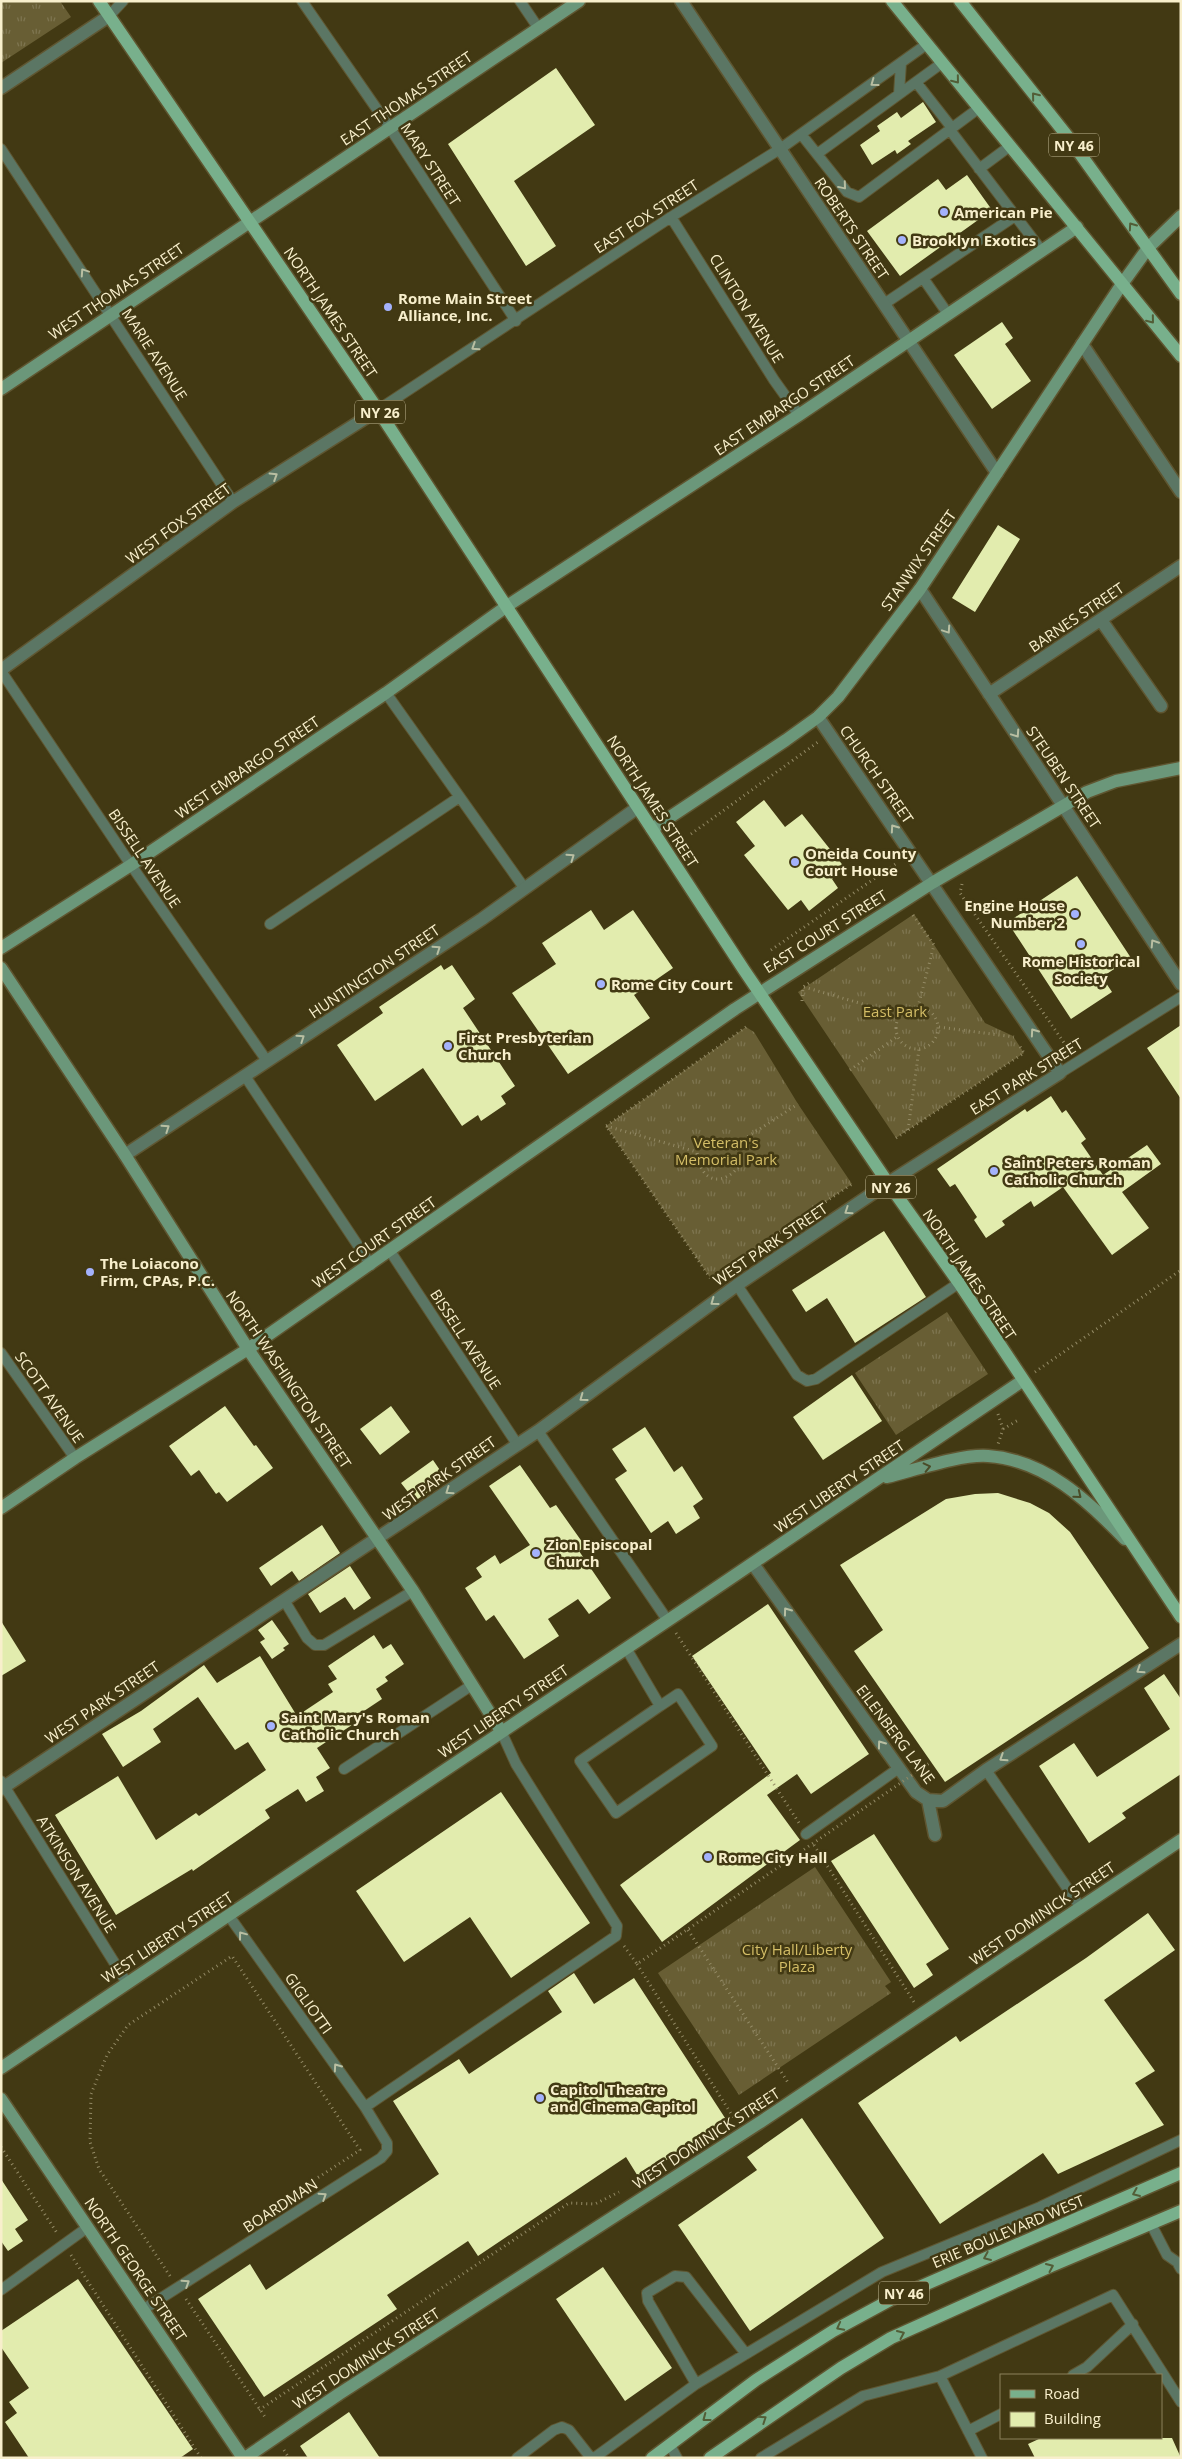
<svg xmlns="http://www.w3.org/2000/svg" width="1182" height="2459" font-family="'Open Sans',sans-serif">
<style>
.grass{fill:url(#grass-tufts)}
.building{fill:#e2ecae}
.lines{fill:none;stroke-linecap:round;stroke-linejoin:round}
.lane-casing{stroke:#5f5631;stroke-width:12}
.street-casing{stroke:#5f5631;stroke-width:15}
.secondary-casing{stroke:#5f5631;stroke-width:15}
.primary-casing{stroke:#5f5631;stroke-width:15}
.path{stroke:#948b66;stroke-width:3;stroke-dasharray:1 4;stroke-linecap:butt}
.lane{stroke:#5b7664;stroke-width:10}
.street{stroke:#5b7664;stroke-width:12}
.secondary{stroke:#6b977a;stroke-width:12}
.primary{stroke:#78b08c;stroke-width:12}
.path-bridge{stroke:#948b66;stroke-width:3;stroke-dasharray:1 4;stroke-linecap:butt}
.oneway{stroke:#525d37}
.oneway2{stroke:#b9bfa2}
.oneway3{stroke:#4a4c28}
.poi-dot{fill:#a4b2fc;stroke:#423913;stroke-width:2}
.labels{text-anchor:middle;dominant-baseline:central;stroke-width:5;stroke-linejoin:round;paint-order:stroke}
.shield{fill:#423913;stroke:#c1b894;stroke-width:1}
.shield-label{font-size:14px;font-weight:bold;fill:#f8efcc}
.street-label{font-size:15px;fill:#f8efcc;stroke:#423913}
.poi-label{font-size:15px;font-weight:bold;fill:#f8efcc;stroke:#423913;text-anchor:start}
.park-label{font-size:15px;fill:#d4be67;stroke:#423913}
</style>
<defs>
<pattern id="grass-tufts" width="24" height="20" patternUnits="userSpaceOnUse" patternTransform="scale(1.25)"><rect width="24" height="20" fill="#685e34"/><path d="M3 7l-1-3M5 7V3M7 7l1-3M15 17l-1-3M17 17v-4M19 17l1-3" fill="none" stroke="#7e7550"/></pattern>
</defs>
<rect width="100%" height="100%" fill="#423913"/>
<!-- grass -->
<path class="grass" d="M1,1h59l11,16 -70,46z
M914,914l71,109 28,13 11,17 -128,85 -98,-146z
M746,1027l8,5 44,72 54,80 -141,95 -105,-153z
M947,1312l41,62 -92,61 -41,-62z
M815,1867l76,115 -6,4 6,7 -152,102 -81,-122z"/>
<!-- building -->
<path class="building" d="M556,68l39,57 -81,56 42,65 -30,20 -78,-122z
M923,102l13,20 -28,19 3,3 -14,10 -2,-4 -23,15 -12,-20 20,-14 -3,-5 20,-14 4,6z
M967,175l25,35 -92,66 -33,-45 71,-52 8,11z
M1002,322l11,16 -8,6 26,37 -39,28 -38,-54z
M998,525l22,14 -45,73 -23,-14z
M764,800l21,27 17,-13 43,54 -13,11 6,9 -29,23 -8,-11 -13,10 -44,-55 11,-9 -19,-24z
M1077,876l54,82 -29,19 10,15 -41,27 -59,-90 7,-4 -5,-7z
M591,910l13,20 29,-20 40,58 -39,27 16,23 -82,56 -56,-81 44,-29 -14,-21z
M441,965l3,5 8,-5 23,34 -12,9 52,78 -14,10 5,8 -25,17 -3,-6 -16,11 -39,-58 -48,33 -38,-56 46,-32 -4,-6z
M1181,1025v74l-34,-51z
M1051,1096l11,17 4,-3 20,29 -5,4 22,32 44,-30 14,19 -39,28 27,36 -37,27 -49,-68 -29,20 -3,-6 -29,20 3,4 -19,13 -12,-18 3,-3 -22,-33 -5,3 -13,-18 88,-60 2,3z
M884,1231l42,66 -71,46 -28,-45 -21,14 -14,-22z
M852,1375l30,46 -59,39 -30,-43z
M225,1406l29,40 2,-1 17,23 -46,34 -8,-10 -3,2 -17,-24 -8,6 -22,-30z
M391,1406l19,26 -30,23 -20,-26z
M645,1427l29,45 8,-6 21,33 -10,7 7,12 -24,16 -8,-13 -17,12 -36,-54 12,-8 -15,-22z
M433,1460l13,19 -31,22 -14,-18z
M520,1465l30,43 6,-3 29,41 -6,5 32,47 -22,16 -11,-15 -30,20 11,17 -35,23 -30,-44 -8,6 -21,-33 17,-11 -6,-9 19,-13 5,9 30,-19 -41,-59z
M998,1493l32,10 19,10 21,19 79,116 -204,134 -91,-131 29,-21 -43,-65 106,-66 29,-5z
M322,1525l18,28 -41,28 -7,-10 -21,15 -12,-18z
M350,1566l21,32 -17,12 -9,-13 -25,16 -12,-19z
M768,1604l101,150 -58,40 -14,-20 -30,21 33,45 -138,102 -42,-57 151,-112 -79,-117z
M272,1620l17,24 -6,4 2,2 -13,9 -12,-17 5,-3 -7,-9z
M1,1621l25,40 -25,15z
M374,1635l9,14 8,-5 13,20 -19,13 3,4 -12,8 6,10 -33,22 3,4 -35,23 13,20 -14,9 8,14 -18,11 -8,-13 -33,21 5,8 -77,53 -1,-2 -76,46 -61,-100 63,-39 38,64 40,-27 3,3 67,-46 -18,-28 -13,8 -37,-53 -45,32 8,13 -38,25 -21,-33 39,-23 63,-46 13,18 43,-27 37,60 36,-24 -5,-8 9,-5 -9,-13z
M1164,1674l17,25v75l-59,39 4,5 -37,25 -50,-77 35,-23 23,34 73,-48 -26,-41z
M501,1792l89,131 -79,55 -41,-61 -66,45 -48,-71z
M874,1834l75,115 -23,15 7,11 -19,13 -83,-127z
M1148,1913l27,37 -71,50 51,71 -20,12 29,42 -106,49 -15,-21 -103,71 -82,-121 98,-67 4,6 126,-84z
M574,1973l20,31 40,-26 93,143 -88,57 -13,-21 -148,99 -10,-15 -81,54 10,14 -133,88 -66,-98 52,-35 16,26 173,-116 -46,-73 66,-42 10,15 93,-62 -14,-21z
M802,2118l82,120 -134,93 -72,-106 79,-55 -10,-13z
M1,2179l27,41 -13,9 8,12 -15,10 -7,-10z
M603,2267l69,101 -47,33 -69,-102z
M78,2279l115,170 -13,9h-151l-24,-36 12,-9 -8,-11 20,-14 -28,-41v-16z
M349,2412l31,46h-72l-8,-12z
M1041,2438h131l9,20h-146l-7,-14z"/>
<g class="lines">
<defs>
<path id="lane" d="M302,1l88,127 126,193
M520,1l19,28
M109,16l14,-15
M916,82l36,46
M899,94l2,-31
M950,130l92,121
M801,134l46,58 12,5 120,-89
M1,149l232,353
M817,154l125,-91
M979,169l31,-23
M671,217l103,163 25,35
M923,278l25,36
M884,304l131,-88
M378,410l293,-193 109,-68 147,-105
M1,671l130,194 136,196
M386,693l139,196
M270,924l188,-126
M1060,1073l121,-76
M245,1076l126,189
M390,1251l127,193
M737,1285l60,90 10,6 9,-2 143,-96
M1,1353l74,105
M538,1431l130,190
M284,1600l23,38 8,7h9l89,-54
M626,1648l34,58 18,-12 34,52 -96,67 -36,-52 80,-55
M344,1769l128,-84
M986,1770l95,138
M1,1781l126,202
M806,1834l93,-66
M365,2107l251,-171 1,-10 -101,-162 -15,-33
M1151,2224l16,31 10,7 4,7
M1,2290l87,-63
M144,2309l237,-151 6,-7v-8l-22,-36 -136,-191
M1073,2375l14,-8 46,-43
M940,2376l42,82
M696,2384l-48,-83 -1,-8 28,-17 11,1 60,77
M968,2431l33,-17
M670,2445l7,13
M517,2458l37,-28 8,-3 7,3 22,28
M594,2458l102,-74 186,-112 158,-65 141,-67
M761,2458l102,-62 77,-20 173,-81 68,107"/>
<path id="street" d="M681,1l316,472
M1,88l108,-72
M1082,344l99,148
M920,589l261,395
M1101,620l60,86
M1,670l232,-168 145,-92
M989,694l192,-128
M125,1155l357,-236 155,-111
M753,1564l163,228 12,8 15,1 43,-31 195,-126
M1,1789l537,-358 199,-146 151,-102 172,-110 -242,-356
M928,1800l7,35"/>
<path id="secondary" d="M1,389l578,-388
M652,829l134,-89 32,-23 20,-20 82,-108 202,-305 26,-36 33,-32
M1,948l130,-83 255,-172 121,-87 292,-191 278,-188
M1,968l124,187 123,194 165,242 88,140
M887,1477c28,-7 74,-23 101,-21 57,4 99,44 137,83
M1,1508l74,-50 173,-109 487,-340 197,-126 155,-91 29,-11 65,-13
M1,2068c340,-229 682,-456 1021,-687
M1,2099l242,359
M245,2458l94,-64 423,-273 419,-281"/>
<path id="primary" d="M99,1l279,409 366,560 144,213 71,100 222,334
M892,1l289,355
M960,1l108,136 113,157
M652,2458l104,-78 77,-49 59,-32 289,-126
M710,2458l131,-90 50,-30 160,-72 130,-55"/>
</defs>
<!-- lane casing -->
<use href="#lane" class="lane-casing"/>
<!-- street casing -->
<use href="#street" class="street-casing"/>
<!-- secondary casing -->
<use href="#secondary" class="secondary-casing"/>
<!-- primary casing -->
<use href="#primary" class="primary-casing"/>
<!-- path -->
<path class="path" d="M691,834l127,-92
M962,884l-2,9 107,154
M913,915l21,30 -16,62
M771,950l126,-87
M804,987l97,28
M802,1001l1,-14 9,-6
M896 1028a21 21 0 1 1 42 0a21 21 0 1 1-42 0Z
M746,1027l-140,99 105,153 141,-95
M939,1027l75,10
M850,1070l48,-34
M606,1126l91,26
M908,1130l11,-81
M896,1138l128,-85 -5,-8
M715,1139c17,2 23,7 27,23 -17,26 -42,22 -45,-10l7,-9z
M735,1145l63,-41
M1035,1372l146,-102
M998,1414l5,15 -5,15
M1003,1429l17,-10
M676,1633l123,190
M814,1845l100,157
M688,1930l101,154
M624,1946l13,18 130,-89
M637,1964l98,156
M1,2147l56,86
M71,2255l130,203
M170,2276l-71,-107 -9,-27 1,-48 16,-39 21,-30 104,-69 128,194 -78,51
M186,2299l79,118
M259,2410l310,-207 26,1 24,-12
M284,2450l5,8"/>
<!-- lane -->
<use href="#lane" class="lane"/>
<!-- street -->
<use href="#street" class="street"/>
<!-- secondary -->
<use href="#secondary" class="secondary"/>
<!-- primary -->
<use href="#primary" class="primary"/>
<!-- path-bridge -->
<path class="path-bridge" d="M767,1875l164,-113"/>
</g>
<!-- one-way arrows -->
<defs><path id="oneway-chevron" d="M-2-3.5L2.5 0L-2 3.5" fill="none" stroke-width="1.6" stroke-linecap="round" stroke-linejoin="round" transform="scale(1.25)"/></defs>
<g class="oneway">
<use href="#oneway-chevron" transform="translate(956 80) rotate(51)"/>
<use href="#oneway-chevron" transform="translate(1035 96) rotate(-129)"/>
<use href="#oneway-chevron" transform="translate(1132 226) rotate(-125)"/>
<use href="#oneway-chevron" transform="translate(1151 320) rotate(51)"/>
<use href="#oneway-chevron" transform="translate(1136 2193) rotate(157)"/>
<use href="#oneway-chevron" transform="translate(987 2257) rotate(157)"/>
<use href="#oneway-chevron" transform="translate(1050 2267) rotate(-24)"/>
<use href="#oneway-chevron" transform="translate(840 2327) rotate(152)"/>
<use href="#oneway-chevron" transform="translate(901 2334) rotate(-24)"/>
<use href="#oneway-chevron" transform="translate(706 2418) rotate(143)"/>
<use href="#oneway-chevron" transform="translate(763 2419) rotate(-34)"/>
</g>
<g class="oneway2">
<use href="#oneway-chevron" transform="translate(874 83) rotate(144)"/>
<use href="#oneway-chevron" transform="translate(843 186) rotate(50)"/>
<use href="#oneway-chevron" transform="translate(84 272) rotate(-124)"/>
<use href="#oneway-chevron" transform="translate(475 347) rotate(147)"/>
<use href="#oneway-chevron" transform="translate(274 476) rotate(-32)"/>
<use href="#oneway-chevron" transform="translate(947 630) rotate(56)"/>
<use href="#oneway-chevron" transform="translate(1016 734) rotate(56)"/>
<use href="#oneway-chevron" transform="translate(894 828) rotate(-125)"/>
<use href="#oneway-chevron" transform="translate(571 857) rotate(-35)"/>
<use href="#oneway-chevron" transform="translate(1154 943) rotate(-123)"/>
<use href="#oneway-chevron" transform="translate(437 949) rotate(-34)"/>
<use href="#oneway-chevron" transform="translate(1034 1032) rotate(-125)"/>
<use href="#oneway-chevron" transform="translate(301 1038) rotate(-34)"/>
<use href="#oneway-chevron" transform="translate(166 1128) rotate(-34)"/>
<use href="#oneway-chevron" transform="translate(848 1211) rotate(146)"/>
<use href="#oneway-chevron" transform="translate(714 1302) rotate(144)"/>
<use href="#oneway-chevron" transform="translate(583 1398) rotate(144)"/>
<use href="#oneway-chevron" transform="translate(449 1491) rotate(145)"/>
<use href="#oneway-chevron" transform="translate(787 1611) rotate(-126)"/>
<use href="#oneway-chevron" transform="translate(1140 1670) rotate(147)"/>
<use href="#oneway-chevron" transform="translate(881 1744) rotate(-126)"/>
<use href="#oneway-chevron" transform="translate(1003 1758) rotate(147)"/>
<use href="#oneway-chevron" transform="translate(242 1935) rotate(-127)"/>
<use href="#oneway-chevron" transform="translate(337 2067) rotate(-125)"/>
<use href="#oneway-chevron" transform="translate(323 2196) rotate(-33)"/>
<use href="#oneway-chevron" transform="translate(186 2283) rotate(-33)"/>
</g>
<g class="oneway3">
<use href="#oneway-chevron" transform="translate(927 1467) rotate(-13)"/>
<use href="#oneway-chevron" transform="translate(1078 1495) rotate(39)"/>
</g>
<!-- markers -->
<g class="poi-dot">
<circle cx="944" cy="212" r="5"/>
<circle cx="902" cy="240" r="5"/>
<circle cx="388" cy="307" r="5"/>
<circle cx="795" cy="862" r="5"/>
<circle cx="1075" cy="914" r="5"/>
<circle cx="1081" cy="944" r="5"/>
<circle cx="601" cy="984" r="5"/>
<circle cx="448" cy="1046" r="5"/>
<circle cx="994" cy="1171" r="5"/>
<circle cx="90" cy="1272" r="5"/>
<circle cx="536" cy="1553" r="5"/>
<circle cx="271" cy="1726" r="5"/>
<circle cx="708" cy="1857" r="5"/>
<circle cx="540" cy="2098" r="5"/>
</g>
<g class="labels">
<!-- shield labels -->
<g class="shield">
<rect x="1049" y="133.5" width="50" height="23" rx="4"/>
<rect x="355" y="400.5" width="50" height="23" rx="4"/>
<rect x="866" y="1175.5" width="50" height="23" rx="4"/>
<rect x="879" y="2281.5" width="50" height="23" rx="4"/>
</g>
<g class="shield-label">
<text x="1074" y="145">NY 46</text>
<text x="380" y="412">NY 26</text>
<text x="891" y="1187">NY 26</text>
<text x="904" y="2293">NY 46</text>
</g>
<!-- street labels -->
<g class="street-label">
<text transform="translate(406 98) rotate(-34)">EAST THOMAS STREET</text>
<text transform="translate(431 164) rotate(57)">MARY STREET</text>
<text transform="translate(646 216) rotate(-33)">EAST FOX STREET</text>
<text transform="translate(852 228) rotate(56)">ROBERTS STREET</text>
<text transform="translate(116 291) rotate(-34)">WEST THOMAS STREET</text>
<text transform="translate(747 308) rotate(58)">CLINTON AVENUE</text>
<text transform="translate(331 312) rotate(56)">NORTH JAMES STREET</text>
<text transform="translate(155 354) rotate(57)">MARIE AVENUE</text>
<text transform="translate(784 405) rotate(-34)">EAST EMBARGO STREET</text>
<text transform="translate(178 523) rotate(-36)">WEST FOX STREET</text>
<text transform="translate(918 560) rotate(-55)">STANWIX STREET</text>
<text transform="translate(1076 617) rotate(-34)">BARNES STREET</text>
<text transform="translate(247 767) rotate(-34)">WEST EMBARGO STREET</text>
<text transform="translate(877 774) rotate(55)">CHURCH STREET</text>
<text transform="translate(1064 777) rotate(56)">STEUBEN STREET</text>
<text transform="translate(653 801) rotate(57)">NORTH JAMES STREET</text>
<text transform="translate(145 858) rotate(56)">BISSELL AVENUE</text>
<text transform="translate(825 931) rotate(-32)">EAST COURT STREET</text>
<text transform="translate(374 971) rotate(-34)">HUNTINGTON STREET</text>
<text transform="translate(1026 1076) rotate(-32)">EAST PARK STREET</text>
<text transform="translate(374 1242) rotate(-35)">WEST COURT STREET</text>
<text transform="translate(770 1244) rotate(-34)">WEST PARK STREET</text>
<text transform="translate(970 1274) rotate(56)">NORTH JAMES STREET</text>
<text transform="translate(466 1339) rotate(57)">BISSELL AVENUE</text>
<text transform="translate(289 1379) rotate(56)">NORTH WASHINGTON STREET</text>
<text transform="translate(50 1397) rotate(55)">SCOTT AVENUE</text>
<text transform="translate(439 1478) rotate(-35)">WEST PARK STREET</text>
<text transform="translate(839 1486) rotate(-34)">WEST LIBERTY STREET</text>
<text transform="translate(102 1702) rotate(-34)">WEST PARK STREET</text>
<text transform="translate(503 1711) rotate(-34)">WEST LIBERTY STREET</text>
<text transform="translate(896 1734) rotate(53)">EILENBERG LANE</text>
<text transform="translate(77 1874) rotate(58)">ATKINSON AVENUE</text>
<text transform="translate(1042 1913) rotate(-34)">WEST DOMINICK STREET</text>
<text transform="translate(167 1937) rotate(-33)">WEST LIBERTY STREET</text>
<text transform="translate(309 2003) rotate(55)">GIGLIOTTI</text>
<text transform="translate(706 2138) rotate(-33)">WEST DOMINICK STREET</text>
<text transform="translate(280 2205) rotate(-33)">BOARDMAN</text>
<text transform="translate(1008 2231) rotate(-23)">ERIE BOULEVARD WEST</text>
<text transform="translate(136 2269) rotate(56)">NORTH GEORGE STREET</text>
<text transform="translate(366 2358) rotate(-33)">WEST DOMINICK STREET</text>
</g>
<!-- poi labels -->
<g class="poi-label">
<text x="954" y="212">American Pie</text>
<text x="912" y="240">Brooklyn Exotics</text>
<text x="398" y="298">Rome Main Street<tspan x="398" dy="17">Alliance, Inc.</tspan></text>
<text x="805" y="853">Oneida County<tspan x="805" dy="17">Court House</tspan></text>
<text x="1065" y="905" text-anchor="end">Engine House<tspan x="1065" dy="17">Number 2</tspan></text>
<text x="1081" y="961" text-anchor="middle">Rome Historical<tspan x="1081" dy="17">Society</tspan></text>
<text x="611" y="984">Rome City Court</text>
<text x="458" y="1037">First Presbyterian<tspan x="458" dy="17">Church</tspan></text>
<text x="1004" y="1162">Saint Peters Roman<tspan x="1004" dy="17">Catholic Church</tspan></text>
<text x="100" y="1263">The Loiacono<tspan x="100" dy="17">Firm, CPAs, P.C.</tspan></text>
<text x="546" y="1544">Zion Episcopal<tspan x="546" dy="17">Church</tspan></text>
<text x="281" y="1717">Saint Mary's Roman<tspan x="281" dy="17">Catholic Church</tspan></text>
<text x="718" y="1857">Rome City Hall</text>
<text x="550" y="2089">Capitol Theatre<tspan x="550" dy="17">and Cinema Capitol</tspan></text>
</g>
<!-- park labels -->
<g class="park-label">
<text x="895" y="1011">East Park</text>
<text x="726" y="1142">Veteran's<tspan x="726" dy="17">Memorial Park</tspan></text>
<text x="797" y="1949">City Hall/Liberty<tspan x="797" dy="17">Plaza</tspan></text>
</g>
</g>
<!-- border -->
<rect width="1182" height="2459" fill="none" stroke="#f8efcc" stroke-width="5"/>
<!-- legend -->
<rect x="1000" y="2374" width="162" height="65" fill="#423913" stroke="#8b825d"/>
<rect x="1010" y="2390" width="25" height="8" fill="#78b08c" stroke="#8b825d"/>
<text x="1044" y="2399" font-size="15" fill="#f8efcc">Road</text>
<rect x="1010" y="2412" width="25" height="15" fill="#e2ecae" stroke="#8b825d"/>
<text x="1044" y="2424" font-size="15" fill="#f8efcc">Building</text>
</svg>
